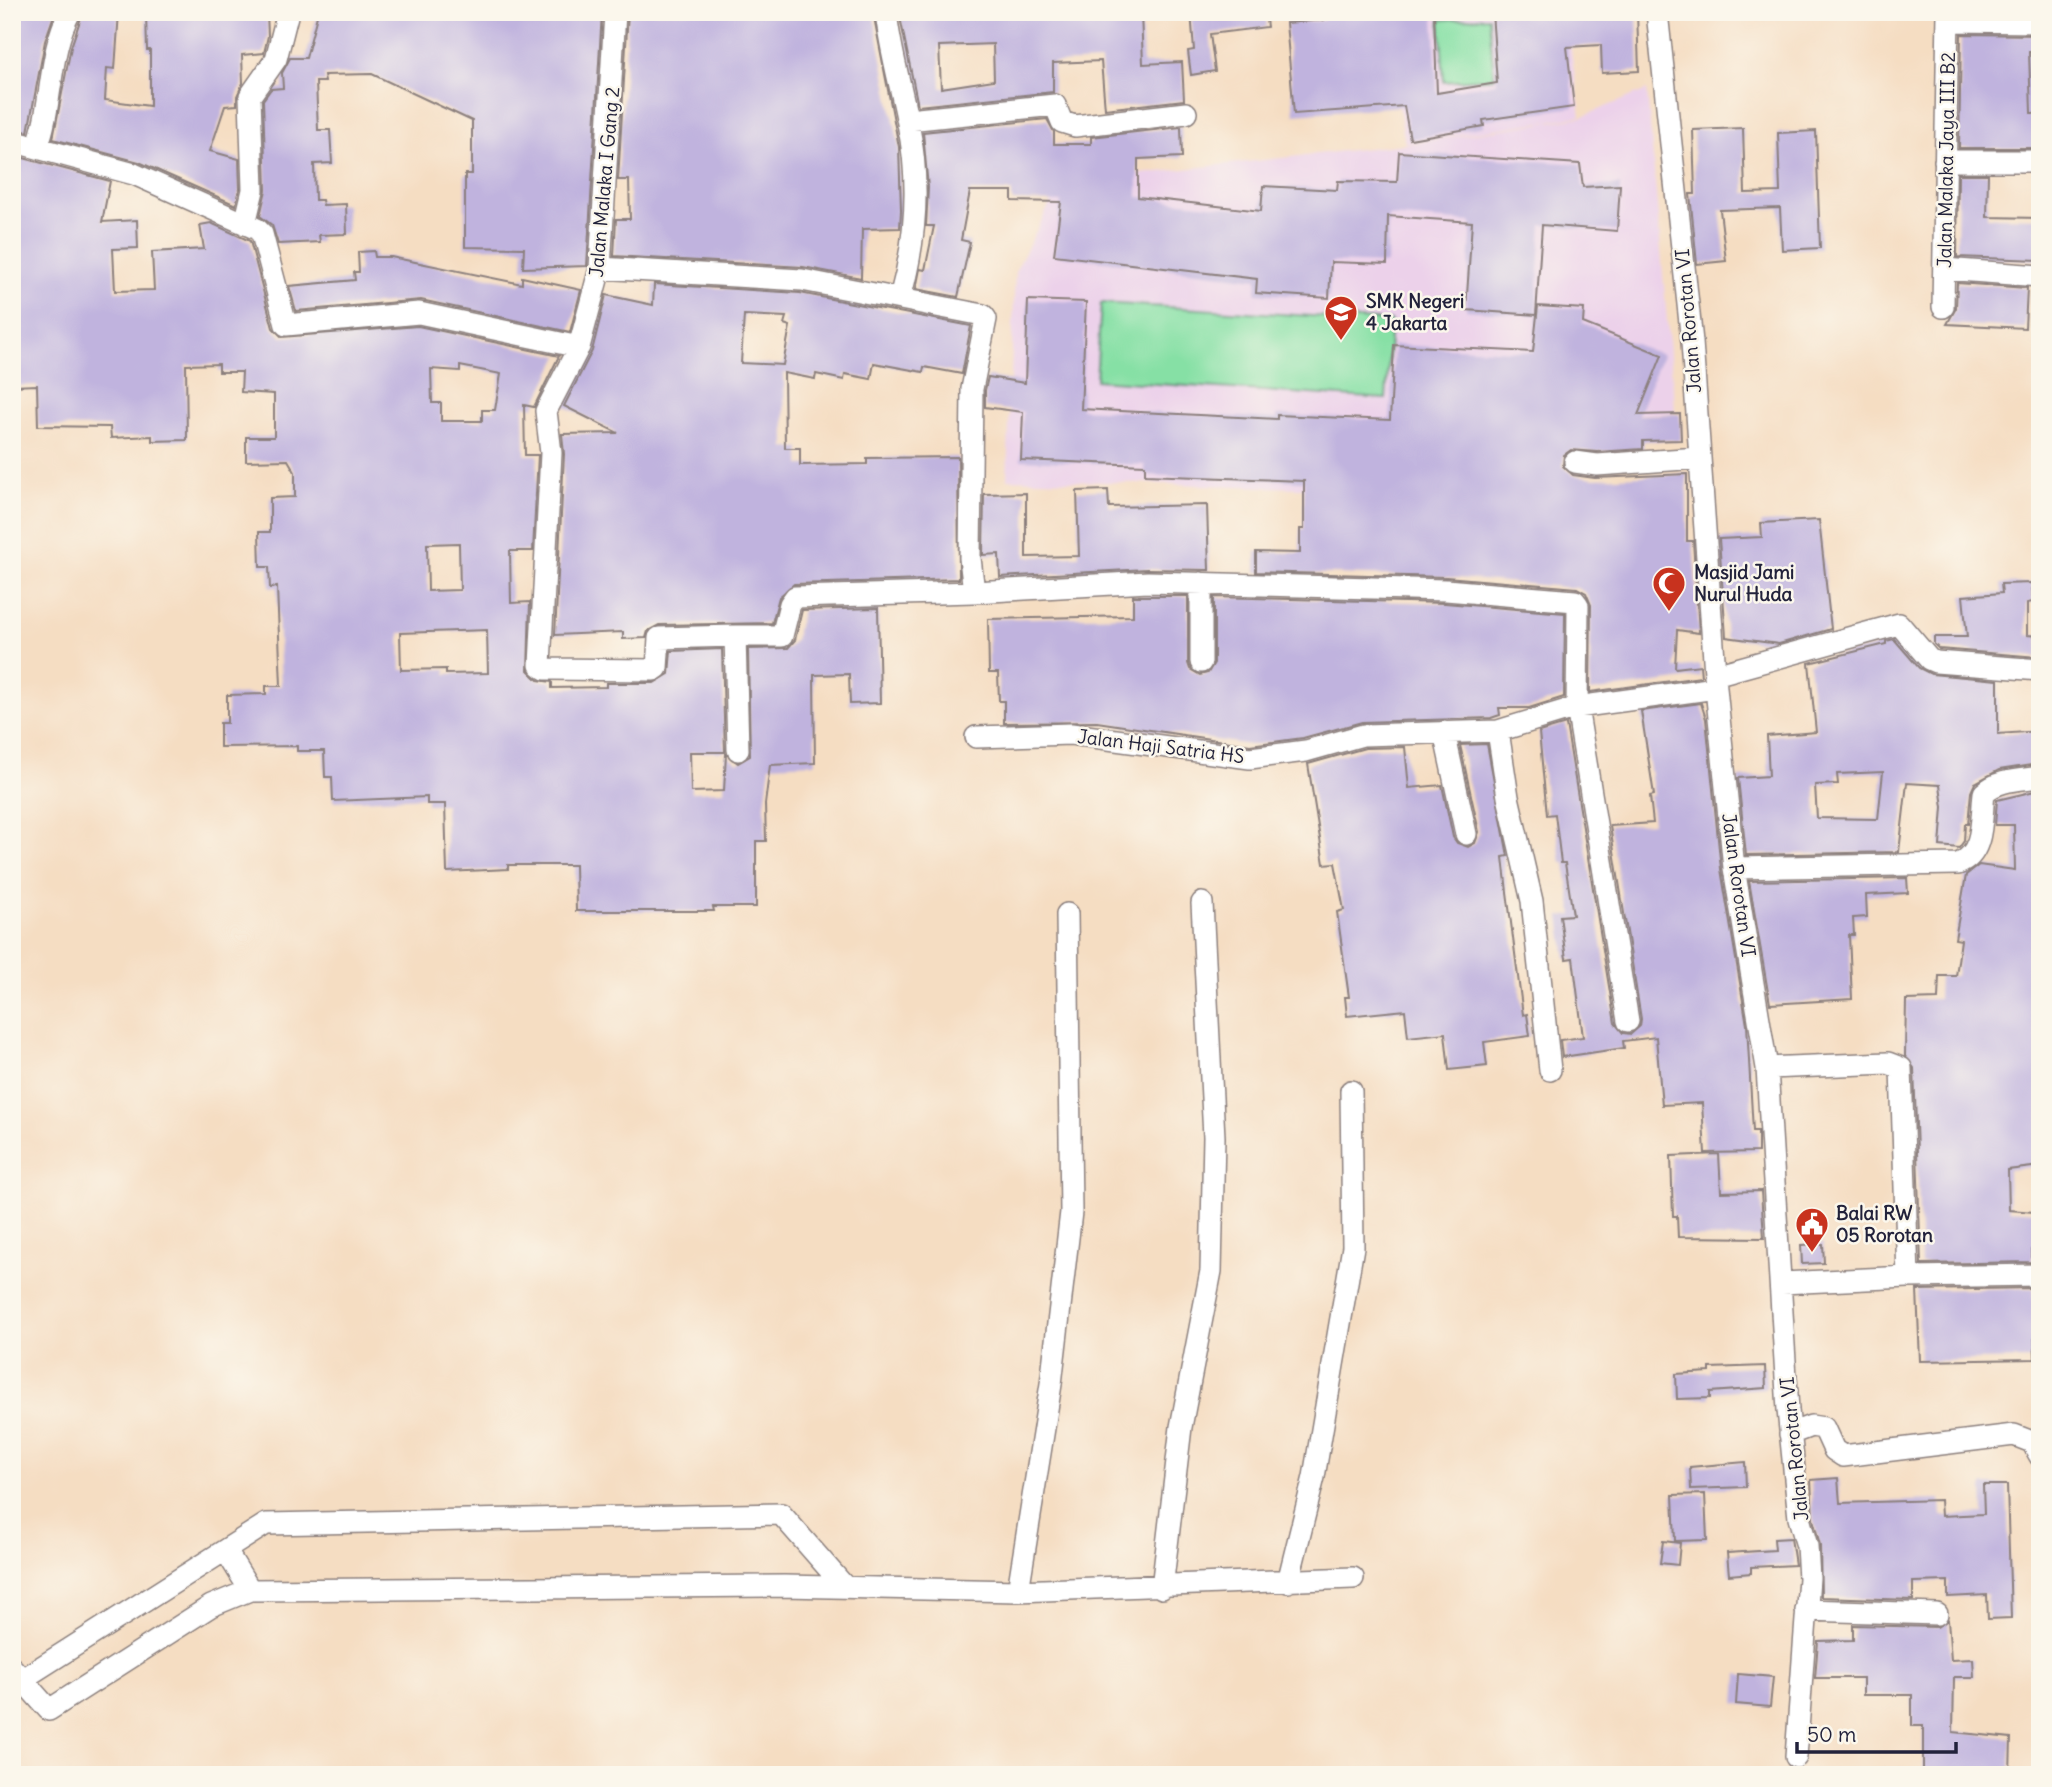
<svg xmlns="http://www.w3.org/2000/svg" width="2052" height="1787" font-family="Delius,sans-serif">
<style>
.built{fill:#ecd1ea}
.green{fill:#86e0a5;stroke:#548170;stroke-width:2}
.building{fill:#c0b3de;fill-rule:evenodd}
.lines{fill:none;stroke-linecap:round;stroke-linejoin:round}
.minor-casing{stroke:#8c807e;stroke-width:24}
.minor{stroke:#fff;stroke-width:21}
.labels{text-anchor:middle;dominant-baseline:central;stroke-width:5;stroke-linejoin:round;paint-order:stroke}
.street-label{font-size:19px;fill:#22223b;stroke:#fbf7ec}
.poi-label{font-size:19px;font-weight:bold;fill:#22223b;stroke:#fbf7ec;text-anchor:start}
</style>
<rect width="100%" height="100%" fill="#fbf7ec"/>
<filter id="ink" filterUnits="userSpaceOnUse"><feTurbulence type="fractalNoise" baseFrequency=".0143" numOctaves="2"/><feDisplacementMap in="SourceGraphic" scale="14" xChannelSelector="R" yChannelSelector="G"/><feConvolveMatrix kernelMatrix="1 2 1 2 8 2 1 2 1" color-interpolation-filters="sRGB"/></filter>
<filter id="wash" filterUnits="userSpaceOnUse"><feTurbulence type="fractalNoise" baseFrequency=".00686" numOctaves="4" result="noise"/><feDisplacementMap in="SourceGraphic" scale="28" xChannelSelector="R" yChannelSelector="G"/><feGaussianBlur stdDeviation="1.57" result="paint"/><feColorMatrix in="noise" values="0 0 0 0 0 0 0 0 0 0 0 0 0 0 0 0 0 1.4 0 .05"/><feComposite in="paint" operator="in"/></filter>
<g filter="url(#wash)">
<rect width="100%" height="100%" fill="#f5ddc2"/>
<!-- built -->
<path class="built" d="M1394,12h171l16,104 -176,27 -8,-48z
M1647,90l28,323 -90,3 -119,77 -459,-14 8,-207 46,-89 344,-39 176,-27z"/>
<!-- green -->
<path class="green" d="M1489,17l5,61 -50,4 -4,-62z
M1101,303l290,18 -5,78 -290,-19z"/>
<g id="blocks">
<!-- building -->
<path class="building" d="M12,12h43l-10,29 -17,91 -16,-4z
M83,12h36l-4,57 -8,-1 -2,32 45,6v-56h-3l-1,-38h44v4l77,-4 1,24 -4,17 -22,2 1,28 -6,13v9l-12,1 -15,45 29,8 1,30 -4,16 -97,-43 -86,-23 18,-92z
M318,12h284l-15,254 -64,2 1,-20 -59,-1v-73h7v-53l-100,-47 -48,1 1,7h-9l2,48h12l2,33 -18,1 1,36h7l1,5 23,-1 1,30 -28,1 1,7 -42,2 -6,-19 -12,-9 6,-26 -3,-90 8,-11 12,-1 -1,-15 8,-15h16z
M628,12h245l26,135 2,63 -1,18 -38,1 -1,49 -58,-11 -189,-11 2,-37h14l-1,-39h-11z
M899,12h242l2,52 39,-2 2,38 -79,9 -4,-48 -48,2v29l-135,14zM993,44l1,36 -53,8 -2,-42z
M1191,12h74l2,15 -57,7 5,37 -24,4 -3,-24 6,-1z
M1324,12h110l3,81 60,-10 -5,-71h145l2,59 -37,2 -1,-28 -34,2 7,60 -91,13 1,6 -74,13 -6,-33 -110,8 -8,-91 38,-3z
M1961,34l79,1v16l-11,1 2,61h9v35h-81z
M1047,119l7,13v12h37v-7l90,-10 1,30 -44,2v38l123,14 2,-25 74,4 1,-9 59,1 2,-30 181,12 3,23 37,-2 -3,46 -75,-6 -6,90 -70,-5 6,-88 -84,-6 -1,48 -56,-2 -2,36 -73,-5 1,-14 -203,-24 7,-53 -49,-1v-10h-42l-9,49 9,2 -12,55 -42,-8 4,-20 5,1 9,-44h-8l2,-38 -5,-56z
M1743,128l2,65 35,-1 -2,-59 38,-2 4,117 -38,2 -2,-42 -60,2 6,51 -29,3 -7,-70h5l-2,-64z
M12,155l98,26 -8,41 35,-2 1,28 -25,1 2,42 39,-1 -2,-38 52,-3 -4,-24 11,-2 39,18 23,87 9,9 136,-11 141,30 -25,51 -10,-2 1,50h13l-5,96h-23l1,52 19,-1 -2,68 10,10 14,2v6l54,-1v-4h48l15,-9 2,-23 51,-2 3,103h-35l1,40 33,-1 2,-37 12,9 12,-7 -2,-107 40,-1 7,-8 7,-30 76,-2 2,95 -30,1 -1,-30 -35,1 1,88 -45,2 -5,39 1,37h-10v66h-43l1,4h-138l-1,-46h-67v4l-61,3 -2,-68h-18v-7l-94,4 -1,-24h-7l-1,-26h-27v-5l-77,1v-24h7v-28l39,-1v-8h15l-4,-99 -7,1 -1,-21h-9l-1,-35h11v-34l25,-1v-25l-7,-12 -42,1v-24h28v-43l-33,-2 1,-20h-23v-8l-33,1 1,75 -35,1v-5l-41,2 -1,-11 -72,-1 -1,-41 -25,1zM460,366l41,8 -6,36h-13v11h-41v-18h-9l-1,-34 29,2zM459,543l1,47 -32,1 -1,-47zM487,630l1,43 -42,1v-5l-45,1 -1,-37z
M1958,174h30l-1,43 53,1v42l-83,-3z
M374,251l1,6h16l131,27v-7l59,13 -11,42 -149,-32 -125,11 -7,-25 66,-6 -1,-8h5l-1,-20z
M1957,283l70,5 -2,40 -78,-4 9,-16z
M654,284l146,9 171,33 -9,48 -38,-7 -1,5 -49,-9 -3,16 -26,-5 -1,6 -28,-6 -1,5 -31,-6 1,75h15v17l67,-1v-6l91,-1 1,122 -165,5 -15,13 -7,26 -113,2 -11,6 -2,7 -23,1v-7l-68,3 9,-181 -2,-20 56,-1 -54,-27 28,-55 14,-56 47,10zM744,315l42,2 -2,7 6,2 -7,39 -42,-2z
M1028,300l58,2 -5,107 196,10v-4l113,5 4,-75 139,7 5,-46 46,3 -1,14 79,32 -24,60 42,-1 1,26 -38,1v8l-46,3 -26,-2 -7,5 -1,11 10,9 22,3 92,-4v67h6l6,92 -22,-3 -2,38 25,-3 1,12 -111,15 1,-87 -5,-12 -9,-5 -131,-11 -190,-5v-20l44,1v-24h4v-48l-159,-6v-10l-124,-5 2,-48 -38,-5v-17l3,-13 37,6z
M1108,490l1,17 98,-2 2,65 -62,-1 -147,8 -1,-23 -16,1 1,-61 42,-1v64l53,-1 -2,-65z
M1819,520l12,109 -52,15 -53,-7 -7,-98 43,-2 -1,-14z
M2032,583l1,19 -6,1v32l12,1 -1,21 -99,-8 -5,-5v-7h33l-4,-41 39,-3 -1,-9z
M1133,596h55v67l2,6 10,6 8,-2 6,-10v-66l231,6 120,10 -1,84 -35,11h-30l1,7 -9,3 -129,4 -59,16 -53,7 -153,-23 -93,1v-22h-5l-1,-28h-9l-1,-54 145,-3z
M1894,639l25,29 12,6 67,6v54l42,-3 -2,33 -39,6 -24,13 -4,9 -3,32h-3l-1,17 -5,7 -19,-2 3,-39 -3,-22 -33,-2 -8,69 -153,3 -8,-77 31,-2 -2,-40 49,-4 -7,-69 77,-19v-3zM1883,772l-5,47 -61,-1 -2,-33 23,-1 -1,-10z
M1701,703l5,16 15,150 26,156 6,106h5v21l-53,1 -3,-50 -40,2 -6,-68 -33,4 1,7 -62,9 -2,-17 23,-3 -10,-79 -7,1 -6,-43 13,-1 -8,-52h-4l-6,-49 -8,1 -8,-83 27,-8 49,299 8,10 8,1 9,-8 1,-7 -31,-193 43,-3 -3,-27 4,-1 -13,-84z
M1487,744l21,112 -5,1 4,35 16,123 4,-1 3,22 -46,6 3,24 -38,4 -4,-37 -37,4 -3,-27 -58,6 -2,-19h4l-12,-85 7,-2 -9,-47 -11,1 -16,-100 57,-16 40,-1 4,41 33,-3 11,52 4,6 11,4 7,-4 4,-11 -19,-87z
M2039,790l1,376 -32,4 1,40 25,2 1,38h-3v12l-111,2 -7,-196 -9,-12 1,-56 32,-1 1,-23h17l5,-36 -6,-1 11,-64 13,-10 36,5 -1,-45h-19l2,-25z
M1907,878l1,15 -42,2 1,22 -14,1 1,17h-5l3,64 -82,5 -21,-123z
M1719,1154l2,38 40,-1 3,47 -86,-1 -1,-21h-4l-2,-60z
M1823,1244l1,19 -22,1 -1,-19z
M2033,1288l2,71 -115,2 -3,-71z
M1765,1366l1,22 -56,4v6l-33,1 -1,-25 34,-2v-4z
M1745,1462l1,25 -55,2 -1,-22z
M1838,1478l2,25 100,-3 1,16 43,-2 -1,-29h24l4,133 -23,1 -1,-24 -39,2v-16l-35,1v18l-92,-3 -1,-52 -7,-26 -2,-39z
M1705,1494l2,46 -32,1 -2,-46z
M1791,1538l4,27 -44,2v6l-22,2 -2,-22 48,-3 -1,-11z
M1663,1541l17,2 -2,22 -18,-2z
M1948,1620l3,40 22,-1 1,18h-20l-1,55 58,6 -1,37h-87v-49h-11v-31h-49v-17h-48l3,-37 35,-1v-15l84,2z
M1738,1674l35,3 -3,30 -34,-3z"/>
</g>
</g>
<g filter="url(#ink)">
<use href="#blocks" fill-opacity="0" stroke="#8c807e" stroke-width="2"/>
<g class="lines">
<defs>
<path id="minor" d="M615,12l-15,256 -21,79 -33,64 5,42 -11,212 5,4 109,1 3,-2 2,-30 76,-2
M886,12c4,38 15,74 22,111 12,58 8,118 -8,175
M1657,12l35,330 24,346 18,180 33,200 21,342 11,108 8,28 2,32 -13,179
M1948,21l92,1
M908,120l147,-15 7,17 13,4 111,-13
M12,141l122,33 123,55 5,5 24,91 133,-12 160,34
M37,147c16,-42 11,-95 33,-135
M1945,161h95
M245,224l8,-34 -3,-94 26,-37 12,-47
M600,268l202,12 181,35 3,4 -14,70 -2,169 4,34
M1944,269l96,7
M1943,307l5,-295
M1575,462l22,3 102,-7
M1201,583v79
M1715,675l184,-51 30,35 7,3 104,8
M1498,731l10,66 24,104 18,169
M1444,732l22,102
M976,737l95,-3 179,24 56,-7 57,-16 135,-4 79,-24 139,-19
M738,750l-3,-114h47l8,-32 5,-7 179,-5 174,-10 298,8 129,11 3,4 -1,102 51,314
M1734,868l224,-4c27,-10 23,-46 26,-71 14,-14 37,-13 56,-16
M1767,1068l121,-5 13,5 7,209
M1782,1283l126,-6 132,-2
M1790,1434l21,-8 13,2 10,22 9,6 171,-21 18,7 8,14
M226,1551l24,39
M1288,1582l26,-105 39,-230 -2,-156
M1162,1588l19,-161 30,-156 3,-134 -12,-234
M1018,1591l33,-207 20,-172 -4,-298
M1806,1610l131,4
M12,1668l37,42 162,-104 39,-16 534,-4 234,5 335,-13
M24,1678l242,-154 515,-10 63,72"/>
</defs>
<!-- minor casing -->
<use href="#minor" class="minor-casing"/>
<!-- minor -->
<use href="#minor" class="minor"/>
</g>
</g>
<!-- icons -->
<defs>
<symbol id="school-pin" viewBox="-11 -11 22 30"><path d="M0 17L-7.5 6A9.5 9.5 0 1 1 7.5 6Z" fill="#c8321e" stroke="#fbf7ec"/><path d="M0-5L7-2L0 1L-7-2ZM-4 1L0 2.5L4 1V4Q0 6-4 4Z" fill="#fff"/></symbol>
<symbol id="mosque-pin" viewBox="-11 -11 22 30"><path d="M0 17L-7.5 6A9.5 9.5 0 1 1 7.5 6Z" fill="#c8321e" stroke="#fbf7ec"/><path d="M3.5-4.9A6 6 0 1 0 3.5 4.9A5 5 0 1 1 3.5-4.9Z" fill="#fff"/></symbol>
<symbol id="civic-pin" viewBox="-11 -11 22 30"><path d="M0 17L-7.5 6A9.5 9.5 0 1 1 7.5 6Z" fill="#c8321e" stroke="#fbf7ec"/><path d="M-.6-6.5H3V-4.5H.6V-3L4-1V1h2V6H-6V1h2V-1L-.6-3ZM-1.2 2.5V6h2.4V2.5Z" fill="#fff"/></symbol>
</defs>
<g fill-rule="evenodd">
<use href="#school-pin" x="1322" y="293" width="38" height="52"/>
<use href="#mosque-pin" x="1650" y="564" width="38" height="52"/>
<use href="#civic-pin" x="1793" y="1205" width="38" height="52"/>
</g>
<g class="labels">
<!-- street labels -->
<g class="street-label">
<text transform="translate(1946 160) rotate(-89)">Jalan Malaka Jaya III B2</text>
<text transform="translate(604 182) rotate(-85)">Jalan Malaka I Gang 2</text>
<text transform="translate(1688 321) rotate(-95)">Jalan Rorotan VI</text>
<text transform="translate(1161 746) rotate(7)">Jalan Haji Satria HS</text>
<text transform="translate(1739 885) rotate(82)">Jalan Rorotan VI</text>
<text transform="translate(1794 1449) rotate(-96)">Jalan Rorotan VI</text>
</g>
<!-- poi labels -->
<g class="poi-label">
<text x="1366" y="301">SMK Negeri<tspan x="1366" dy="22">4 Jakarta</tspan></text>
<text x="1694" y="572">Masjid Jami<tspan x="1694" dy="22">Nurul Huda</tspan></text>
<text x="1836" y="1213">Balai RW<tspan x="1836" dy="22">05 Rorotan</tspan></text>
</g>
</g>
<!-- margin -->
<rect width="2052" height="1787" fill="none" stroke="#fbf7ec" stroke-width="42"/>
<!-- scale -->
<path d="M1797 1742v10h159v-10" fill="none" stroke="#22223b" stroke-width="3.5"/>
<text x="1807" y="1742" font-size="21" fill="#22223b" stroke="#fbf7ec" stroke-width="5" paint-order="stroke">50 m</text>
</svg>
